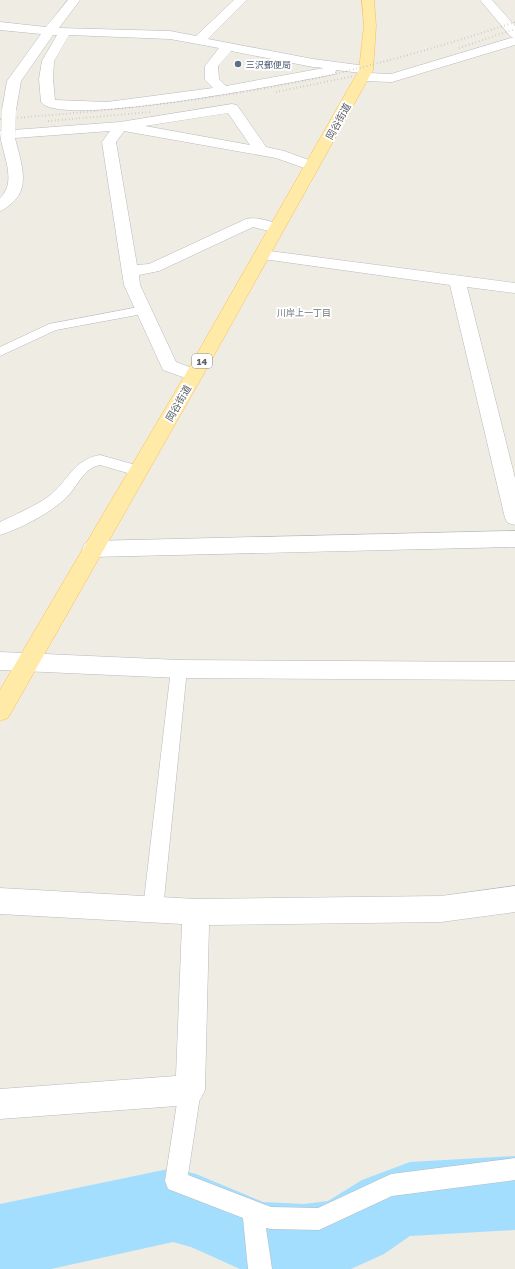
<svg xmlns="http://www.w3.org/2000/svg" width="515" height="1269" font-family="'Golos Text','Noto Sans JP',sans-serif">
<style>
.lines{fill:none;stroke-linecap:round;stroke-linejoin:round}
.river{fill:#a3deff;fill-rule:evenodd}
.service-casing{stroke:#b6babe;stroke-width:1}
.minor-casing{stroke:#b6babe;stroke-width:1}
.primary-casing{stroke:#ffbf4c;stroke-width:1}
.service{fill:#fff;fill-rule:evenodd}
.minor{fill:#fff;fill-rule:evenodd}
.primary{fill:#ffeaa8;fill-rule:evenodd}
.rail{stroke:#b5b6b6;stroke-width:2;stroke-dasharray:0.5 3;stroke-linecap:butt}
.minor-bridge-casing{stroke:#b6babe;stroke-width:14;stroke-linecap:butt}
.minor-bridge{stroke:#fff;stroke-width:14}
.service-dot{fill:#5c6f8a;stroke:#fff;stroke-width:1.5}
.labels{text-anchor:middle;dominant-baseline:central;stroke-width:4;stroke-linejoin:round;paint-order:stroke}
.far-service-label{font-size:9px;fill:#4e5e75;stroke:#fff;text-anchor:start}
.far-neighbourhood-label{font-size:9px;fill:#6c7277;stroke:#fff}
.shield{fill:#fff;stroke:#8c9093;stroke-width:1}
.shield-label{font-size:9px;font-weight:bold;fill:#5b6065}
.street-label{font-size:10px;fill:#5b6065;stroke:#fff}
</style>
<rect width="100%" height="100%" fill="#efece3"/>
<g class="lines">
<!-- river -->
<path class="river" d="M515,1156v74l-105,6 -26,18 -33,15h-111l-49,-22 -18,-5 -122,27h-51v-65l173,-36 23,6 67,28 41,2 24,-3 34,-21 48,-18z"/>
<defs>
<path id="service" d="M144,306l4,1 2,3 -2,3 -92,17 -56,26v-9l49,-23z
M100,455l43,12 2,4 -2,4 -5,1 -38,-11c-17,3 -23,23 -35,34 -17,15 -43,29 -65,36v-13c16,-8 34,-15 49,-26 20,-15 23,-36 51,-41z
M179,662l6,2 2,5 -24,240 -3,7 -7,2 -7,-2 -3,-7 28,-240 2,-5z
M190,1079l8,3 3,8 -13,85 83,32 47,1 73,-34 124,-16v22l-123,16 -73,34 -48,-1 -5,-1 6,41h-24l-5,-51 -75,-29 -3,-8 14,-91 3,-8z"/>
<path id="minor" d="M68,0h12l-21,28 111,3 26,5 38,-36h13l-39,39 105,20 53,7 7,4 -4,3 22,1 123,-37h-3l-31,-37h12l23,26v19l-123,37 -30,-1 -5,-1 -2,-3 6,-4 -25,-3 -1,4 -5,1c-38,7 -270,54 -289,27l-2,-23 3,-18 15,-26h-4l-32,46 -5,29 -2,3h-10l-2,-3 5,-29 34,-47 -41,-4v-8l46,5zM69,35l101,4 49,9 -14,18v14l8,8 -106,14 -52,-2 -2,-21 1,-18zM231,51l82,16 11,1 -98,18 -7,-7 -1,-13z
M232,104l5,1 29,42 18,4 33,12 2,3 -2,3h-10l-31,-11 -152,-27 -8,11 21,123 12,-1 97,-45c11,-3 25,3 36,6l2,3 -2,3 -6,2 -23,-6 -94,44 -20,4 1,10 36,77 24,9 3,4 -3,4 -6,2 -31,-11 -39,-85 -22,-143 8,-11 -95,7c5,21 16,48 -2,64 -5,4 -7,7 -13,9v-13c19,-17 0,-48 0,-67l120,-9zM228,113l22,32 -105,-19z
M262,250l253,33v10l-48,-6 48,191v47l-7,-2 -3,-5 -55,-233 -194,-27 -2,-3 2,-3z
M515,531v16l-423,10 -7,-2 -3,-6 3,-6 7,-2z
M0,652l179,8 336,2v18l-336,-2 -179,-8z
M515,886v26l-74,10 -232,3 -4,165 -5,10 -10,5 -190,14v-30l176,-13 6,-152 -182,-10v-26l196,11 245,-3z"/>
<path id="primary" d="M362,0h12l2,26 -3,44 -170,305 -195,343 -8,3v-31l185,-315 174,-305 5,-44z"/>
</defs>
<!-- service casing -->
<use href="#service" class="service-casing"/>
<!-- minor casing -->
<use href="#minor" class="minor-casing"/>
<!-- primary casing -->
<use href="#primary" class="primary-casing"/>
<!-- service -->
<use href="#service" class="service"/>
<!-- minor -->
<use href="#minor" class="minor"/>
<!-- primary -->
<use href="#primary" class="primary"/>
<!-- rail -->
<path class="rail" d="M459,48l56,-19
M276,92l78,-16
M0,119c109,-8 219,-19 326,-43 64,-15 127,-33 189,-54
M48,121l103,-9"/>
<defs>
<path id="minor-bridge" d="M8,138l1,-28"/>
</defs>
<!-- minor-bridge casing -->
<use href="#minor-bridge" class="minor-bridge-casing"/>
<!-- minor-bridge -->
<use href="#minor-bridge" class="minor-bridge"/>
</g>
<!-- markers -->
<circle class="service-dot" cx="238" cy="64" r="4"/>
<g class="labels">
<!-- far-service labels -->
<g class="far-service-label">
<text x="246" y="64">三沢郵便局</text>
</g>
<!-- far-neighbourhood labels -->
<g class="far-neighbourhood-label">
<text x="304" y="312">川岸上一丁目</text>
</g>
<!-- shield labels -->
<rect class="shield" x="192" y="354" width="20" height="14" rx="3"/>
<g class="shield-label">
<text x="202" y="361">14</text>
</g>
<!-- street labels -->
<g class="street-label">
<text transform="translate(338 121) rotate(-61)">岡谷街道</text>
<text transform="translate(178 403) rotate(-60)">岡谷街道</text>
</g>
</g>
</svg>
